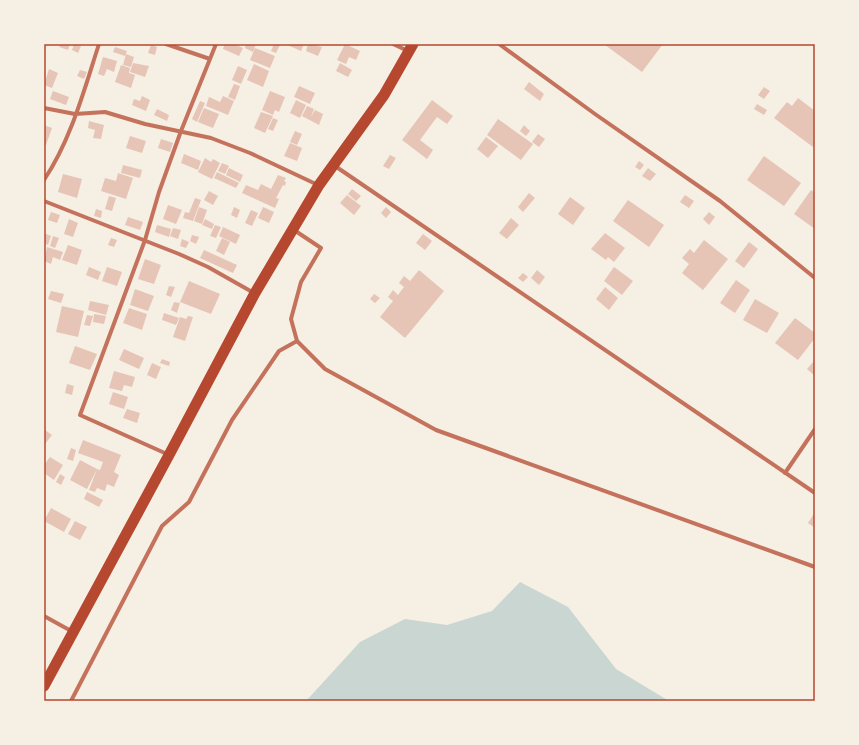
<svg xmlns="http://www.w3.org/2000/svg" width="859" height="745" font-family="Signika,sans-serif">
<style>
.water{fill:#c9d6d2}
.building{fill:#e6c5b7}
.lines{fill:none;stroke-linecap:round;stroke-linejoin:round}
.minor{stroke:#c5725c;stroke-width:4}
.trunk{stroke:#b5482f;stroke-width:11}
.neatline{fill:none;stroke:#b5482f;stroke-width:1.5}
</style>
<rect width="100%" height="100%" fill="#f6efe4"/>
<!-- water -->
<path class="water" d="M520,582l48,25 48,62 53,32h-363l54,-59 45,-23 42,6 45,-14z"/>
<!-- building -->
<path class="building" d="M61,44h9l-2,6 -9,-3z
M74,44l7,2 -3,7 -6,-3z
M225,44h9l9,4 -4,8 -16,-7z
M246,44h10l-3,8 -8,-4z
M274,44l6,1 -4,8 -5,-2z
M285,44h19l-3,7z
M308,44l14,3 -4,9 -12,-5z
M345,44l15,7 -4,9 -7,-3 -3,7 -9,-4z
M606,44h57l-21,28 -37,-27z
M151,45l6,2 -2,8 -7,-2z
M115,47l12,4 -2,5 -12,-4z
M255,48l20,8 -5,12 -20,-8z
M126,54l8,3 -3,10 -8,-2z
M103,57l14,4 -3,11 -7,-3 -3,7 -6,-2z
M133,63l16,3 -4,11 -15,-5z
M340,63l12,7 -4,7 -12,-6z
M254,64l15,7 -6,16 -16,-7z
M121,65l9,3 -1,5 6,2 -4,13 -16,-6z
M238,66l9,4 -6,14 -9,-4z
M49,69l9,4 -6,15 -8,-3z
M80,70l7,2 -3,7 -7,-3z
M529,82l15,12 -4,7 -16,-12z
M234,84l6,2 -5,14 -7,-3z
M299,86l16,7 -5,11 -16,-7z
M764,87l6,4 -6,8 -6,-4z
M53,91l16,6 -3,8 -16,-6z
M270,91l15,6 -6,15 -4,-2 -2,5 -11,-5z
M142,96l8,4 -4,11 -14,-6 2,-6 6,2z
M223,96l11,5 -6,14 -22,-9 3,-9 11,5z
M798,98l17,13v33l-2,3 -39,-29 13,-16 5,4z
M296,100l10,5 -6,13 -10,-5z
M432,100l21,16 -6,8 -10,-7 -17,23 13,10 -6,9 -25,-19z
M200,101l5,2 -8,19 -5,-3z
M757,104l10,6 -3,5 -10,-6z
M307,106l7,3 -3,8 4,-7 8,4 -4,11 -17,-9z
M204,108l15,6 -6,14 -15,-6z
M157,109l12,6 -2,6 -13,-6z
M261,112l12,4 -8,17 -11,-5z
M273,118l5,2 -5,11 -5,-2z
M498,119l35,25 -12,16 -34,-25z
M89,121l15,4 -3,14 -8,-1 2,-8 -7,-2z
M44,125l8,3 -6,17 -2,-1z
M524,125l6,6 -4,5 -6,-5z
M295,131l7,3 -5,11 -7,-3z
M538,134l7,5 -6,8 -7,-5z
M130,136l16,5 -4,12 -16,-5z
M486,137l12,9 -10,12 -11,-9z
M161,139l12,4 -3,9 -12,-4z
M290,143l12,5 -5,13 -13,-5z
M184,154l17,7 -3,9 -17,-7z
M390,155l6,3 -7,11 -6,-3z
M764,156l37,27 -17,23 -37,-26z
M205,158l6,4 2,-3 7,4 -8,16 -14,-7z
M639,161l5,4 -4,5 -5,-3z
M222,163l7,3 -4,8 -7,-3z
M123,165l19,5 -2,8 -19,-5z
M229,168l14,7 -3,7 -14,-7z
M648,168l8,6 -6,7 -8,-5z
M217,172l22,11 -3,5 -22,-10z
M118,173l15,5 -7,21 -25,-8 4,-13 11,3z
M63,174l19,5 -5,19 -19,-6z
M278,175l8,3 -2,3 2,1 -1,4 -2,-1 -7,13 3,1 -4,9 -33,-15 4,-8 12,5 3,-6 10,5z
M352,189l9,7 -5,5 -8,-7z
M811,190l4,3v36l-21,-15z
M209,191l9,5 -5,9 -9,-5z
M529,193l6,5 -12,14 -5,-5z
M347,195l14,11 -7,9 -14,-12z
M685,195l9,6 -5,7 -9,-6z
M109,196l7,2 -4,13 -7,-2z
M570,197l15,11 -12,17 -15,-11z
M195,198l6,2 -8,21 -10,-3 2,-6 4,1z
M628,200l36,25 -15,22 -36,-26z
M168,205l14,5 -6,14 -13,-5z
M199,207l8,3 -5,14 -8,-3z
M234,207l6,3 -3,8 -6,-3z
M263,207l11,5 -5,11 -11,-5z
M386,207l5,5 -5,6 -5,-5z
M96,209l6,2 -1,7 -7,-2z
M251,210l7,3 -6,13 -7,-3z
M51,212l9,3 -3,8 -9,-3z
M709,212l6,5 -6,8 -6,-6z
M128,217l15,5 -3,8 -15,-5z
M511,218l8,7 -12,14 -8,-6z
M69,219l9,4 -5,14 -9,-3z
M205,219l9,5 -2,5 -10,-4z
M157,225l14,4 -2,8 -14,-5z
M215,225l6,2 -5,11 -6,-2z
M223,227l17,8 -4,9 -17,-8z
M173,228l8,2 -3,9 -8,-3z
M44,233l7,3 -3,9 -4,-2z
M605,233l20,15 -11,14 -6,-5 -2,3 -15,-11z
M423,234l9,7 -7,9 -9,-7z
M192,235l7,2 -3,7 -6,-3z
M53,236l6,2 -4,10 -5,-2z
M111,238l6,2 -3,7 -6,-2z
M222,238l8,4 -6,13 -8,-4z
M182,239l7,3 -3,6 -6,-2z
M704,240l24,19 -25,31 -21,-17 7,-9 -7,-6 8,-9 4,4z
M749,242l9,7 -14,19 -9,-7z
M68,245l14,5 -5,15 -15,-5z
M47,247l16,5 -3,8 -7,-3 -2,7 -7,-3z
M204,250l33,15 -4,8 -33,-15z
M145,259l16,6 -7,19 -16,-5z
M89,267l12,5 -3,8 -12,-5z
M107,267l15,5 -5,14 -15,-5z
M614,267l19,14 -11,14 -18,-14z
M419,270l25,21 -39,47 -25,-21 13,-16 -5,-4 5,-7 5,5 6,-8 -5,-4 5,-7 6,5z
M537,270l8,7 -6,8 -8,-7z
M523,273l5,4 -5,5 -5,-4z
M736,280l14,10 -15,23 -15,-10z
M189,281l31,13 -9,20 -31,-12z
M169,286l6,1 -4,10 -5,-2z
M605,287l13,11 -9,12 -13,-11z
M135,289l19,7 -6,15 -18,-6z
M51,291l13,3 -3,9 -13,-4z
M374,294l6,4 -5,5 -5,-4z
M755,299l24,14 -12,20 -24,-13z
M90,301l19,4 -3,10 -18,-5z
M174,302l6,1 -3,10 -6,-3z
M62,306l22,5 -6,26 -22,-5z
M129,308l18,6 -5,16 -19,-7z
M164,313l15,5 -3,7 -14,-5z
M94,314l12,2 -2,8 -11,-2z
M87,315l6,1 -3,10 -6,-1z
M188,316l5,1 -8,24 -12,-4 7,-20 6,2z
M795,318l20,15v5l-17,22 -23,-17z
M75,346l22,8 -7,16 -21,-7z
M124,349l20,9 -5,11 -20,-9z
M162,359l8,3 -1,4 -9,-3z
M815,360v16l-8,-7z
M152,363l9,4 -5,12 -9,-4z
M114,371l21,6 -3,10 -8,-2 -2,6 -13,-3z
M67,384l7,2 -2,9 -7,-2z
M113,392l15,5 -4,12 -15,-5z
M127,409l13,4 -3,10 -14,-5z
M45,430l7,5 -7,9 -1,-12z
M83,440l38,15 -7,17 5,3 -5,12 -7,-3 -2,7 -8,-3 -2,4 -6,-2 8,-21 3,1 3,-8 -25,-9z
M71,448l5,2 -3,11 -6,-2z
M50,457l13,8 -9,15 -10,-7v-8z
M80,460l17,9 -10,20 -17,-9z
M60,474l5,3 -4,8 -5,-3z
M87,492l16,8 -4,7 -15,-8z
M51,508l20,11 -7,13 -20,-11z
M815,512v16l-7,-5z
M75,521l12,6 -7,13 -12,-6z"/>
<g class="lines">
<!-- minor -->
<path class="minor" d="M166,44l44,15
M393,44l15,7
M499,44l96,70 125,87 95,77
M44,108l31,6 30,-2 40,12 66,14 39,15 68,32
M335,166l480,327
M44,180c27,-40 40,-90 55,-136
M44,201l135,53 29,13 46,26
M294,230l27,18 -20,34 -10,37 6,22
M167,454l-87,-39 65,-175 14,-48 22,-61 35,-87
M785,473l30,-44
M44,616l29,16
M71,701l91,-175 27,-24 43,-82 47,-69 18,-10 28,28 111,61 379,137"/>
<!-- trunk -->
<path class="trunk" d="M44,686l125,-231 86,-162 64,-108 65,-90 29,-51"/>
</g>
<!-- border -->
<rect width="859" height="745" fill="none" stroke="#f6efe4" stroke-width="90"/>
<rect x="45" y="45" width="769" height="655" class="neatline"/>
</svg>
